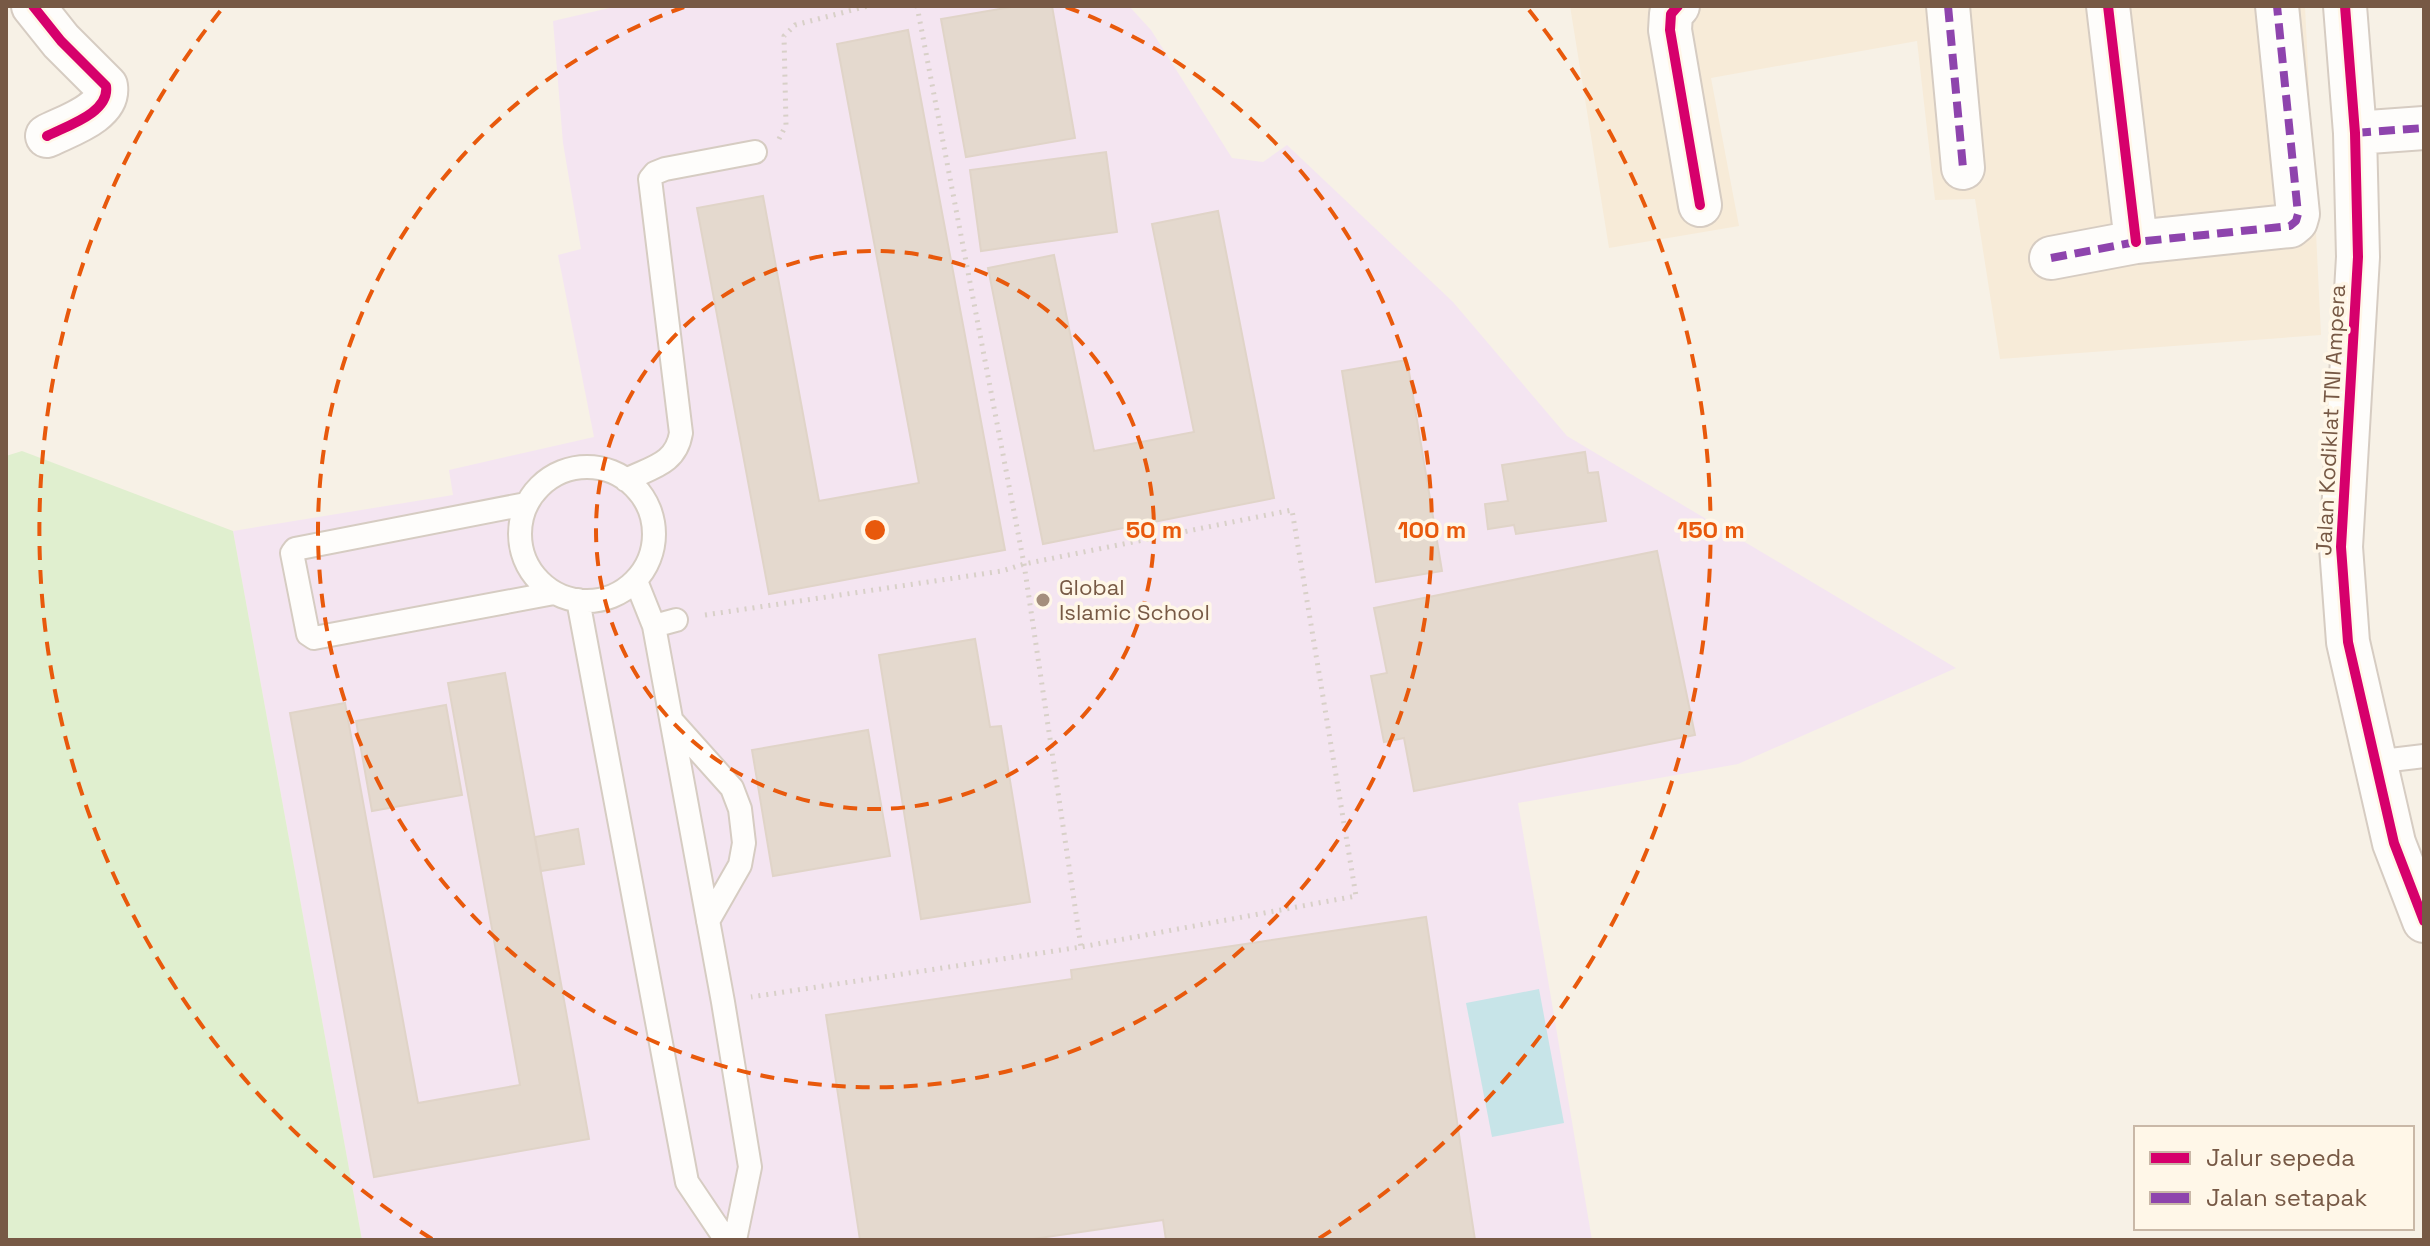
<svg xmlns="http://www.w3.org/2000/svg" width="2430" height="1246" font-family="'Space Grotesk',sans-serif">
<style>
.residential{fill:#f7ebd8}
.education{fill:#f4e5f1}
.green{fill:#e0efcf}
.water{fill:#c7e4e8}
.building{fill:#e4d9ce;stroke:#e0d4c8;stroke-width:2}
.lines{fill:none;stroke-linecap:round;stroke-linejoin:round}
.service-casing{stroke:#d6ccc2;stroke-width:26}
.minor-casing{stroke:#d6ccc2;stroke-width:46}
.path{stroke:#d8d0c8;stroke-width:5;stroke-dasharray:2 6;stroke-linecap:butt}
.service{stroke:#fefdfb;stroke-width:22}
.minor{stroke:#fefdfb;stroke-width:42}
.quiet{stroke:#8e44ad;stroke-width:8;stroke-dasharray:16 8;stroke-linecap:butt}
.cycleway-casing{stroke:#fff7e8;stroke-width:15}
.cycleway{stroke:#d6006c;stroke-width:10}
.ring{fill:none;stroke:#e8590c;stroke-width:4;stroke-dasharray:14 10}
.poi-dot{fill:#a48e7d;stroke:#fff7e8;stroke-width:3}
.labels{text-anchor:middle;dominant-baseline:central;stroke-width:7;stroke-linejoin:round;paint-order:stroke}
.street-label{font-size:22px;fill:#775945;stroke:#fff7e8}
.poi-label{font-size:22px;fill:#775945;stroke:#fff7e8;text-anchor:start}
.centre{fill:#e8590c;stroke:#fff7e8;stroke-width:4}
.ring-label{font-size:24px;text-anchor:middle;font-weight:bold;fill:#e8590c;stroke:#fff7e8;stroke-width:7;stroke-linejoin:round;paint-order:stroke}
</style>
<rect width="100%" height="100%" fill="#f7f1e6"/>
<!-- residential -->
<path class="residential" d="M1570,6h735l16,329 -321,24 -25,-160 -40,1 -18,-159 -206,37 28,148 -130,22z"/>
<!-- education -->
<path class="education" d="M618,6h511l22,24 81,128 31,4 24,-17 166,157 114,134 389,232 -218,96 -220,39 74,437h-1230l-129,-709 220,-36 -4,-25 145,-33 -36,-182 23,-6 -18,-106 -10,-122z"/>
<!-- green -->
<path class="green" d="M22,451l211,80 129,709h-356v-784z"/>
<!-- water -->
<path class="water" d="M1539,989l25,134 -72,14 -26,-134z"/>
<!-- building -->
<path class="building" d="M1017,6h35l23,132 -109,19 -25,-138z
M908,30l97,520 -236,44 -72,-386 66,-12 56,305 100,-18 -82,-439z
M1106,152l11,80 -136,19 -11,-81z
M1218,211l56,287 -231,46 -55,-276 66,-13 40,196 100,-19 -42,-208z
M1407,360l35,211 -66,11 -34,-211z
M1585,452l3,21 10,-1 8,49 -90,13 -2,-9 -26,4 -3,-25 23,-3 -6,-36z
M1657,551l38,184 -281,56 -10,-53 -20,4 -13,-66 16,-3 -13,-65z
M975,639l15,88 11,-1 29,176 -109,17 -42,-264z
M505,673l84,466 -215,38 -84,-464 55,-10 73,400 102,-18 -72,-402z
M446,705l16,90 -90,16 -16,-90z
M868,730l22,126 -117,20 -21,-126z
M578,829l6,35 -43,7 -6,-34z
M1426,917l49,323h-309l-3,-20 -137,20h-166l-34,-225 246,-36 -1,-9z"/>
<g class="lines">
<defs>
<path id="service" d="M520 534a67 67 0 1 1 134 0a67 67 0 1 1-134 0Z
M626,480c26,-13 50,-16 55,-47l-31,-254 5,-6 10,-4 90,-17
M526,504l-231,45 -3,4 16,81 6,4 240,-45
M636,581l18,45 69,376 27,165 -15,73
M578,600l109,582 39,58
M654,626l22,-6
M672,721l60,67 8,21 4,34 -4,22 -32,56
M2374,762l50,-6"/>
<path id="minor" d="M33,6l28,35 45,45c4,27 -40,40 -59,50
M1678,6l-7,8 -1,16 30,175
M1948,6l15,162
M2108,6l28,236
M2345,6l10,127 3,124 -17,290 7,95 46,201 30,78
M2355,133l69,-5
M2051,258l85,-16 154,-16 6,-5 2,-7 -21,-208"/>
</defs>
<!-- service casing -->
<use href="#service" class="service-casing"/>
<!-- minor casing -->
<use href="#minor" class="minor-casing"/>
<!-- path -->
<path class="path" d="M917,6l107,558 57,383
M779,139l7,-14 -2,-89 11,-11 73,-19
M705,615l297,-44 22,-7 268,-54 64,386 -275,51 -330,50"/>
<!-- service -->
<use href="#service" class="service"/>
<!-- minor -->
<use href="#minor" class="minor"/>
<!-- quiet -->
<path class="quiet" d="M1948,6l15,162
M2355,133l69,-5
M2051,258l85,-16 154,-16 6,-5 2,-7 -21,-208"/>
<defs>
<path id="cycleway" d="M33,6l28,35 45,45c4,27 -40,40 -59,50
M1678,6l-7,8 -1,16 30,175
M2108,6l28,236
M2345,6l10,127 3,124 -17,290 7,95 46,201 30,78"/>
</defs>
<!-- cycleway casing -->
<use href="#cycleway" class="cycleway-casing"/>
<!-- cycleway -->
<use href="#cycleway" class="cycleway"/>
</g>
<!-- distance rings -->
<g class="ring">
<circle cx="875" cy="530" r="279"/>
<path d="M1066 7A557 557 0 1 1 684 7"/>
<path d="M432 1239A836 836 0 0 1 221 10M1529 10A836 836 0 0 1 1318 1239"/>
</g>
<!-- markers -->
<circle class="poi-dot" cx="1043" cy="600" r="8"/>
<g class="labels">
<!-- street labels -->
<g class="street-label">
<text transform="translate(2330 420) rotate(-87)">Jalan Kodiklat TNI Ampera</text>
</g>
<!-- poi labels -->
<g class="poi-label">
<text x="1059" y="587">Global<tspan x="1059" dy="25">Islamic School</tspan></text>
</g>
</g>
<circle cx="875" cy="530" r="12" class="centre"/>
<g class="ring-label">
<text x="1154" y="538">50 m</text>
<text x="1432" y="538">100 m</text>
<text x="1711" y="538">150 m</text>
</g>
<!-- border -->
<rect width="2430" height="1246" fill="none" stroke="#775945" stroke-width="16"/>
<!-- legend -->
<rect x="2134" y="1126" width="280" height="104" fill="#fff7e8" stroke="#c9b8a7" stroke-width="2"/>
<rect x="2150" y="1152" width="40" height="12" fill="#d6006c" stroke="#c9b8a7" stroke-width="2"/>
<text x="2206" y="1166" font-size="24" fill="#775945">Jalur sepeda</text>
<rect x="2150" y="1192" width="40" height="12" fill="#8e44ad" stroke="#c9b8a7" stroke-width="2"/>
<text x="2206" y="1206" font-size="24" fill="#775945">Jalan setapak</text>
</svg>
